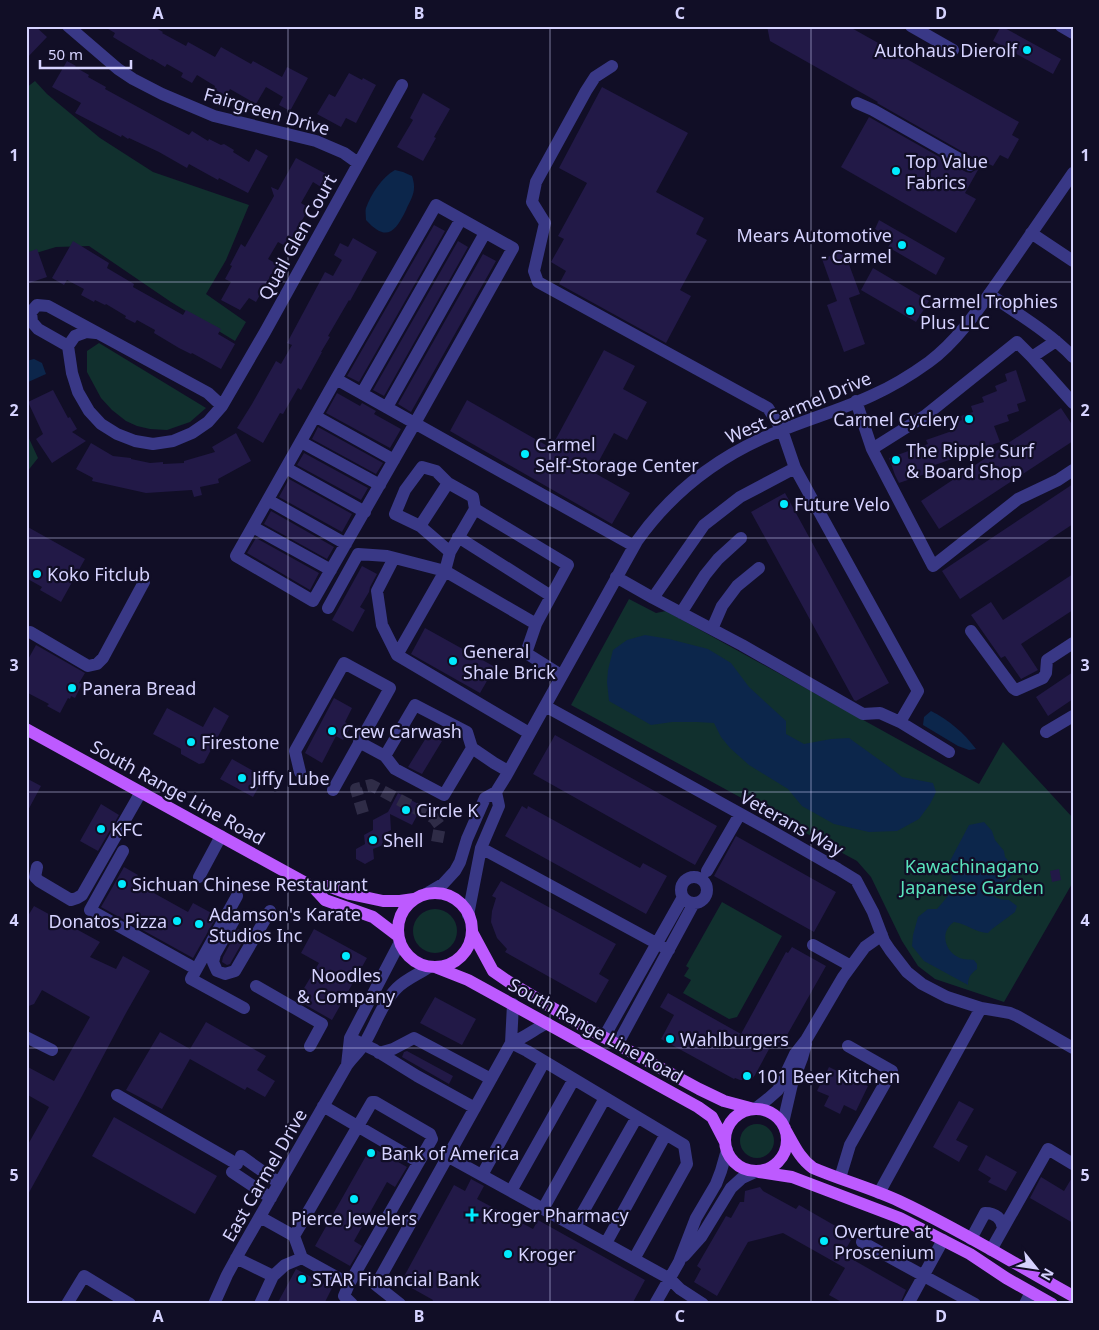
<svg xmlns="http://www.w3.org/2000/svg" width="1099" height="1330" font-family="'Noto Sans',sans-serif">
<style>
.green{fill:#11302e}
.water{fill:#0c264b}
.building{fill:#221947}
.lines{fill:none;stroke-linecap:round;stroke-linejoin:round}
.minor-tunnel{stroke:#2f2c47;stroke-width:12;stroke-dasharray:12 6;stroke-linecap:butt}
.minor{stroke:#393886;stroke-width:12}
.major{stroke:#bd5aff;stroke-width:12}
.grid{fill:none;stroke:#d6d3ff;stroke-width:1;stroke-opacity:0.55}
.poi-dot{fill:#00ebfe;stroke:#110e26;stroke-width:2}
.labels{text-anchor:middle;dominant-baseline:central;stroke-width:4.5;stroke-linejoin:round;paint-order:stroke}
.poi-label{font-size:18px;fill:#d6d3ff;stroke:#110e26;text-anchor:start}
.street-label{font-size:18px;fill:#d6d3ff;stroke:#110e26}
.park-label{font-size:18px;fill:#5ae3bd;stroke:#110e26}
.neatline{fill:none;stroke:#d6d3ff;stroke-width:2}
.grid-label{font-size:16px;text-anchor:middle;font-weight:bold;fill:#d6d3ff}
</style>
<rect width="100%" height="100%" fill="#110e26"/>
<!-- green -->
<path class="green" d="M35,81l12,13 53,44 53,34 96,33 -23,55 -20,34 40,28 -11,19 -64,-39 -82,-56 -33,1 -30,9v-168z
M99,343l107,65 -16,14 -23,8 -17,-1 -13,-3 -11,-5 -14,-11 -11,-12 -14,-26v-21z
M26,432l12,26 -12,15z
M629,599l27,14 10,-2 313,173 24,-42 70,76v64l-69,120 -69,-23 -17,-13 -16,-25 -31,-64 -14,-16 -286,-156z
M722,902l60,34 -45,81 -8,2 -46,-26 8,-13 -7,-4 5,-8 -3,-2z
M413 931a22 22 0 1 1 44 0a22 22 0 1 1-44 0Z
M740 1141a17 17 0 1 1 34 0a17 17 0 1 1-34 0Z"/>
<!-- water -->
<path class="water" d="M395,170l8,2 9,4c5,15 0,21 -6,34 -11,23 -20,32 -40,10 0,-4 -1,-9 0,-12 5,-14 16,-31 29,-38z
M34,359l8,4 4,11 -20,9v-22z
M645,635l24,4 39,10 23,14 18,24 37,34v13l18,10 27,-5 18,-1 43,31 10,8 31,6 3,9 -6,12 -11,15 -22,12 -28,1 -35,-8 -32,-18 -14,-17 -39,-24 -19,-17 -9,-11 -7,-14 -17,-1h-25l-21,3 -42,-24 -2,-19 1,-12 5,-20 14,-10z
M931,711c18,9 33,22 45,38l-7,1 -11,-4 -35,-21 1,-8z
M984,822l8,9 3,9 9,11 1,6 7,8 3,6 -11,13 -17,-4 -3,3c6,13 12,17 25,17l8,6 -2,6 -23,17 -4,4c-12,0 -21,-9 -34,-11 -14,9 -10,28 4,35 4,3 10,2 16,3l3,4v5c-7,5 -9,9 -9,16l-44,-24 -12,-15 1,-11 5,-18 10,-8h9l11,-13 4,-17 -2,-18 19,-36z"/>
<!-- building -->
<path class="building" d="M26,26h9l12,11 -21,22z
M103,26h49l11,6 -1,1 24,13 2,-4 27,15 6,-10 30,17 2,-3 29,16 5,-10 21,11 -18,33 -11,-6 4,-8 -17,-10 -10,17 -26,-15 -4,7 -12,-7 1,-3 -18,-11 -5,8 -11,-6 2,-4 -16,-9 -2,3 -13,-8 -1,1 -38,-23 2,-4z
M767,26h81l171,96 -7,13 7,4 -11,20 -8,-4 -7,11 -10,-5 -18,32 11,6 -20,34 -115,-66 28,-50 97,55 5,1 6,-4 1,-5 -1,-4 -100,-57 1,-1 -108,-61z
M1001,26l60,33 -8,15 -60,-33z
M67,61l9,5 -1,1 14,8 -1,2 18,10 -1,2 84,46 3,-4 16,10 1,-2 12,6 3,-1 10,6 -1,2 16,10 7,-13 12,7 -20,37 -29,-15 -1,2 -29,-16 -2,4 -28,-16 -30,-14 -1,1 -6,-4 -1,2 -46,-24 6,-10 -29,-16z
M349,73l13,7 1,-2 13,7 -20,38 -10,-5 -5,9 -24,-13 12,-20 6,3z
M602,87l86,46 -32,59 48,26 -8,16 11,6 -27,50 11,6 -25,47 -107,-59 7,-13 -15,-9 13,-23 -6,-3 29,-53 -28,-15z
M423,93l27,16 -16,28 2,1 -13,23 -26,-14 16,-27 -3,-2z
M296,158l32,17 -7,12 -8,-5 -12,21 8,5 -22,39 -9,-5 -10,17 9,5 -21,38 -7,-4 -9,12 -19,-10 10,-18 -6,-3 7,-13 -2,-1 11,-21 4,3 29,-51 -3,-9 7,3z
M879,220l66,38 -9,17 -48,-28 5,-7 -18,-11z
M434,225l11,6 -86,151 -12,-6z
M353,238l24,14 -27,49 -1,-1 -21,36 2,1 -9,15h1l-21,38 -3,-2 -15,26 -3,-1 -17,30 -26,-15 15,-24 24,-43 5,3 11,-19 -5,-2 38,-71 8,4 9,-16 -8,-5 6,-12 8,4z
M73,241l36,22 -2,5 27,16 -1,3 50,28 3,-5 35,19 -3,5 17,10 -14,25 -29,-16 -1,1 -12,-6 -25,-15 1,-3 -18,-10 -2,3 -10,-5 1,-2 -20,-12 -1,1 -10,-5 -1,2 -13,-7 3,-6 -17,-9 -3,5 -12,-7z
M458,241l10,6 -84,149 -11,-6z
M37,249l10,28 -21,7v-31z
M844,251l16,43 -11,4 16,46 -21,8 -17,-47 10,-4 -15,-42z
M483,254l13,7 -85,151 -13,-8z
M873,268l56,33 -13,21 -55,-32z
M604,350l31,16 -12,23 24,13 -20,38 -13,-7 -21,39 37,21 -18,31 -162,-93 17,-31 84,48z
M1016,370l10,31 -9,3 2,7 -12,4 2,6 -15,5 6,16 -68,24 2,5 -35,12 -4,-8 -6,-17 39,-14 -2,-4 26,-9 -2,-7 12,-4 -1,-4 12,-4 -2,-6 13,-4 -2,-5 15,-6 -2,-5 12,-5 -2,-7z
M53,390l15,28 2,-1 7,12 -5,3 14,9 -34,22 -16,-24 7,-5 -15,-32z
M337,393l23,13 2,-3 14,8 -2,3 27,15 -11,19 -64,-35z
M1061,408l12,18v15l-134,88 -18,-28z
M318,427l65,36 -7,11 -64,-35z
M236,433l15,28 -33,18 1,4 -19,4 2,8 -8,2 -2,-7 -46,3 -54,-12 1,-3 -17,-9 15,-26 22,13 18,2v1l19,4 13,-1v2l21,-1v-2l31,-9 -3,-5z
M304,453l64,35 -7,12 -64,-35z
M289,479l63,35 -10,18 -63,-35z
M1073,484v40l-113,75 -18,-28z
M785,493l104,190 -33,18 -2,-1 -103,-188z
M271,511l63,36 -7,12 -63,-35z
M26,526l59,33 -24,43 -21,-12 2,-3 -16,-9z
M256,538l63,35 -9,17 -63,-37z
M362,566l15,8 -7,13 -1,5 -9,15 5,3 -12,22 -21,-12z
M1073,574v36l-52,34 17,26 -17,9 -16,-23 -4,2 -30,-43 20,-13 12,18z
M425,628l70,39 -15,26 -69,-39z
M36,645l49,28 -6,10 3,1 -7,14 -4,-2 -1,3 -2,-1 -8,15 -13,-7 2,-2 -23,-12v-29z
M1073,672v27l-25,17 -12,-19z
M334,698l18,10 -7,14 6,4 -8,14 -7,-4 -14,27 -17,-10z
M214,707l15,9 -25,47 -5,1 -18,-10v-5l-28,-15 14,-26 36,19z
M429,733l13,8 -20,33 -14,-7z
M555,735l162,91 -22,39 -162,-91z
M232,759l32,18 -11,20 -33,-18z
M26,778l15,8 -15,28z
M398,793l24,13 -10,19 -22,-11 1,16 -9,5 1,10 -10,4 1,10 -9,5 -9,-5v-10l9,-5 -1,-9 9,-5v-10l15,-8z
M101,804l18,11 -21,36 -18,-10z
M522,806l5,3 1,-3 112,62 3,-5 24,13 -21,38 -141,-78z
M736,836l100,56 -22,40 -100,-56z
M124,867l14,8 -4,7 54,30 5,-9 24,13 -24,42 -92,-51z
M1059,869l2,11 -9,2 -2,-11z
M501,881l115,63 -17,30 10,6 -13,23 -91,-51 2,-3 -10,-11 -6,-16 1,-11 4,-13 -4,-2z
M34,906l66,36 -10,15 26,12 7,-13 27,15 -24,42 -44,83 -56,102v-50l23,-41 -23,-13v-28l28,15 36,-64 -48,-27 -8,14 -8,3v-88z
M238,929l9,5 -17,30 -3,1 -5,-3 1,-5z
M314,929l53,29 -35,62 -35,-20 22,-37 -18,-10z
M792,947l34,19 -44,78 -8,-4 -19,35 -3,4 -6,1h-6l-5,-2 -1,1 -73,-40 13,-24 -14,-8 8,-14 73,41 45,-82 2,1z
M435,997l41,22 -14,26 -42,-22z
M206,1022l60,34 -9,14 18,11 -10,16 -18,-10 -2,3 -55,-31 -28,50 -36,-19 34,-58 30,17z
M407,1051l46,25 -4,8 -47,-27 2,-5z
M829,1067l39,19 -12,25 -12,-6 -4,9 -16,-8 5,-10 -12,-5z
M959,1101l15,8 -18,31 12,6 -9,16 -26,-15z
M114,1117l103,59 -22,38 -103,-58z
M371,1147l36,20 -12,20 -8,-5 -33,59 8,5 -12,20 -35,-20z
M986,1155l31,17 -11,19 -18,-9 3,-4 -13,-8z
M1073,1176v47l-43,-25 11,-21 23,14z
M471,1179l13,7 -7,13 56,30 5,-9 107,60 -13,24h-201l2,-4 -32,-18 53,-97 11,6z
M760,1187l3,4 33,18 3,-4 40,23 -2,4 14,8 -8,14 63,36 -6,14h-55l-16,-9 16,-27 -62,-35 -35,9 -31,54 -23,-14 7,-13 -4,-3 29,-50 5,2 9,-16h4l1,-11z
M296,1269l36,19 -8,16h-47z"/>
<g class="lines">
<!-- minor-tunnel -->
<path class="minor-tunnel" d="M363,813l-7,-24 15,-4 63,33 6,8 -3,16"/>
<!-- minor -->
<path class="minor" d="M68,26l50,43 15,10 29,15 52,22 102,25 28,12 14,10
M911,26l42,24
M1061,26l12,7
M612,66l-17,11 -9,14 -50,91 -4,20 13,21 -11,48 4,11 230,126 14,22 13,38 123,223 -18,31 49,30
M857,103l16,7 97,55
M436,205l77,43 -98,175 -102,178 -77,-45 100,-177z
M1031,233l42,28
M989,294c29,20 60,38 84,63
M96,333l-10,-1 -11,4 -7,10 4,27 6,19 11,19 12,13 16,10 18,7 18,3 20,-3 19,-8 16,-11 14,-16 43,-74 137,-247
M1056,341l-24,16 -15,-15 -91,73 -54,34 61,117 85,-67 40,-19 15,-10
M68,346l-30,-17 -6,-7 -1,-10 6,-7 11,1 160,87 14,13
M1032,357l41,46
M336,379l298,167
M362,393l99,-174
M856,401l16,48
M387,407l98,-174
M315,416l79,44
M301,442l79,43
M286,468l79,44
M268,500l78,44
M420,526l28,-43
M253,527l78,43
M458,537l93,59
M450,552l-30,-26 -25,-12 10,-24 17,-23 14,4 12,12 25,14 2,12
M394,558l-17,33 5,34 15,30
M616,577l37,21 51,-73 36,-28 55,-29
M653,598l89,47 121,69 17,-1 20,9
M328,608l30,-54 29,2 58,15 5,-19 25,-43 93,56 -32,59
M681,613l24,-38 13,-16 23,-21
M712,629l10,-23 15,-20 22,-18
M971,631l42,57 3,2 27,-12 3,-5 1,-13 26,-17
M30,632l58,34 9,-2 6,-6 41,-76
M545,706l223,123 70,40 18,11 17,32 11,29 6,9 17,22 15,12 25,13 34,11 29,5 7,3 56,32
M1046,732l27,-16
M529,733l-132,-78 48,-84 91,53 -10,29 35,22
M359,742l26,14 10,13 49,26 28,-47
M385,756l30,-51 52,27 5,16 22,15 14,8
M300,772l-5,-21 49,-88 46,25 -57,102
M481,848l188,102
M123,851l-33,59 106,59
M37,867l-2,10 4,4 32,19 6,-2 5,-3 59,-103
M707,871l33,-57
M199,877l22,-41
M681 890a13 13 0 1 1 26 0a13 13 0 1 1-26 0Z
M426,894l17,-10 12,-13 5,-9 7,-23 18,-41 11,-6 10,-16 131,-235c32,-45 74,-79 124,-102 36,-17 76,-27 112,-44 20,-9 38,-20 56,-33 31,-23 53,-58 75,-89 23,-33 46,-67 69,-100
M237,896l-46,83 53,29
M230,909l4,11 -19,34 -2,8 4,9 8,3 10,-3 35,-60
M468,915l13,-67 18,-42 -3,-14
M813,945l38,21
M256,986l66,38 -12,22
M26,1037l26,13
M604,1037l79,-140
M350,1038l25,12 42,26 58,32
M511,1043l16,8 157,94 3,19 -53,95
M511,1043c13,-5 24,-14 36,-20
M617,1045l77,-142
M379,1053l14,-4 21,-11 77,41 20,-36 2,-39
M347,1065l3,-27 50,-96
M117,1095l120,69
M323,1106l96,56
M755,1109l14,-11 9,-8 17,-36 11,-14 37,-63 22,-30 17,-12
M783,1123l9,-39 10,-26 4,-14
M241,1156l38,27
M447,1156l223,123 10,10 23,15
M232,1172l39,26
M482,1175l62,-113
M840,1178l10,-33 42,-74 -44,-25
M511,1191l63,-112
M879,1193l102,-185
M543,1209l62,-111
M260,1217l34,19 8,22
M575,1226l62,-109
M294,1236l78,-134h3l55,32 2,5 -83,145
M971,1239l14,-26c11,0 17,6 18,15
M862,1242l113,62
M606,1243l60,-109
M991,1250l57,-101 25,15
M684,1256l17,-19 30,-49 11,-10 13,-6
M236,1258l37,18 12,-11 17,-7 47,26 -5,12 8,8
M67,1304l17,-28 46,28
M214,1304l13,-29 12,-22 108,-188c5,-7 12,-13 17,-21 11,-18 18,-41 33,-56 9,-9 22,-14 32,-21
M260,1304l13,-28
M400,1304l-24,-19 115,-206
M655,1304l24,-42 17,-44 20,-34 5,-13 6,-21
M908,1304l35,-64
M1025,1304l6,-12"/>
<!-- major -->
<path class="major" d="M26,729l287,158 12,13 48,17 25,19
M313,887l15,-1 22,8 33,7h17l14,-2
M398 930a37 37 0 1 1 74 0a37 37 0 1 1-74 0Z
M472,932l21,39 16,11 67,40 123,67 25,12 30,8
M435,967l33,13 230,127 14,10 13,25
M725 1140a31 31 0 1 1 62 0a31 31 0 1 1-62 0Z
M786,1131c8,14 14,28 27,37 28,12 58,20 86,33 60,28 116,63 174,95
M759,1172l33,5 108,41 70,36 36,24 46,26"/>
</g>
<!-- grid -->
<path class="grid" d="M288,26v1278M550,26v1278M811,26v1278M26,282h1047M26,538h1047M26,792h1047M26,1048h1047"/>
<!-- markers -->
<g class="poi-dot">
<circle cx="1027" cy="50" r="5"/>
<circle cx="896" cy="171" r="5"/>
<circle cx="902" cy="245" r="5"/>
<circle cx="910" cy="311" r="5"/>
<circle cx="969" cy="419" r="5"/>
<circle cx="525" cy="454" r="5"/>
<circle cx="896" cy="460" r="5"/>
<circle cx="784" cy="504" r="5"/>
<circle cx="37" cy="574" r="5"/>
<circle cx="453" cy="661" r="5"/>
<circle cx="72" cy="688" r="5"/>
<circle cx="332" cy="731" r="5"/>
<circle cx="191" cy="742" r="5"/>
<circle cx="242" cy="778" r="5"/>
<circle cx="406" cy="810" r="5"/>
<circle cx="101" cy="829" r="5"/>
<circle cx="373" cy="840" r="5"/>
<circle cx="122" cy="884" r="5"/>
<circle cx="177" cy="921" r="5"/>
<circle cx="199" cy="924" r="5"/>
<circle cx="346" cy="956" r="5"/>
<circle cx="670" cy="1039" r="5"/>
<circle cx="747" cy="1076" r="5"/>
<circle cx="371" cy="1153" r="5"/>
<circle cx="354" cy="1199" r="5"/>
<path d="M469.5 1207.5h5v5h5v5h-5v5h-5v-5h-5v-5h5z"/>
<circle cx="824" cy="1241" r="5"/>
<circle cx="508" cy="1254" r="5"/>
<circle cx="302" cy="1279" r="5"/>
</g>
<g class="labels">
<!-- poi labels -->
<g class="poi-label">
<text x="1017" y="50" text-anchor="end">Autohaus Dierolf</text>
<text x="906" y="161">Top Value<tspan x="906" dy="21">Fabrics</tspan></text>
<text x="892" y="235" text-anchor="end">Mears Automotive<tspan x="892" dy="21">- Carmel</tspan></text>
<text x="920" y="301">Carmel Trophies<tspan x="920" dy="21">Plus LLC</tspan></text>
<text x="959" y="419" text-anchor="end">Carmel Cyclery</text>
<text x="535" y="444">Carmel<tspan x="535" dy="21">Self-Storage Center</tspan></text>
<text x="906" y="450">The Ripple Surf<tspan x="906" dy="21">&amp; Board Shop</tspan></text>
<text x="794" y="504">Future Velo</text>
<text x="47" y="574">Koko Fitclub</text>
<text x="463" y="651">General<tspan x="463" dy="21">Shale Brick</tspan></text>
<text x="82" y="688">Panera Bread</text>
<text x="342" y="731">Crew Carwash</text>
<text x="201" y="742">Firestone</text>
<text x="252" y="778">Jiffy Lube</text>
<text x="416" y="810">Circle K</text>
<text x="111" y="829">KFC</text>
<text x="383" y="840">Shell</text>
<text x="132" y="884">Sichuan Chinese Restaurant</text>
<text x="209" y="914">Adamson's Karate<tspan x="209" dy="21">Studios Inc</tspan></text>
<text x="167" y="921" text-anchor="end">Donatos Pizza</text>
<text x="346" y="975" text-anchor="middle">Noodles<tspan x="346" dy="21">&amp; Company</tspan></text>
<text x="680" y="1039">Wahlburgers</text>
<text x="757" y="1076">101 Beer Kitchen</text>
<text x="381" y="1153">Bank of America</text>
<text x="482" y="1215">Kroger Pharmacy</text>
<text x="354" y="1218" text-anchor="middle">Pierce Jewelers</text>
<text x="834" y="1231">Overture at<tspan x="834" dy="21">Proscenium</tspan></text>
<text x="518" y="1254">Kroger</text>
<text x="312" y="1279">STAR Financial Bank</text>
</g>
<!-- street labels -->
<g class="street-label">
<text transform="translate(267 111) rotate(16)">Fairgreen Drive</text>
<text transform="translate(297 237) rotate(-61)">Quail Glen Court</text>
<text transform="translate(798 407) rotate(-23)">West Carmel Drive</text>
<text transform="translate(178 792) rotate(29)">South Range Line Road</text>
<text transform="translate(792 823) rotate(29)">Veterans Way</text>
<text transform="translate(596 1030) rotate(29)">South Range Line Road</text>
<text transform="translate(264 1175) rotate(-60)">East Carmel Drive</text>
</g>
<!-- park labels -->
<g class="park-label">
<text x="972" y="866">Kawachinagano<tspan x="972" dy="21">Japanese Garden</tspan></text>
</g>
</g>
<!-- border -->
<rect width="1099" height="1330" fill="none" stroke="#110e26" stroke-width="55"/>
<!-- north arrow -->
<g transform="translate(1036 1268) rotate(120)" stroke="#110e26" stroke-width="4" paint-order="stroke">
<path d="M0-4L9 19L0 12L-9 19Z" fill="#d6d3ff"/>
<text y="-8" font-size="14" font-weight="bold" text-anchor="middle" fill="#d6d3ff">N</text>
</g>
<!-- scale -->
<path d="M40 60v8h91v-8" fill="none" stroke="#d6d3ff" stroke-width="2.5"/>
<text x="48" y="60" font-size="15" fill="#d6d3ff" stroke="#110e26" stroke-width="4" paint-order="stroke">50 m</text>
<rect x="28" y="28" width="1044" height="1274" class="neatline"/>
<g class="grid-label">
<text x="158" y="19">A</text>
<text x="419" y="19">B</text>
<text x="680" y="19">C</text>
<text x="941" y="19">D</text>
<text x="14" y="161">1</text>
<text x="1085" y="161">1</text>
<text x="14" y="416">2</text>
<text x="1085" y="416">2</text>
<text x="14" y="671">3</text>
<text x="1085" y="671">3</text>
<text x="14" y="926">4</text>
<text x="1085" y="926">4</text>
<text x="14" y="1181">5</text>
<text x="1085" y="1181">5</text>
<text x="158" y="1322">A</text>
<text x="419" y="1322">B</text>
<text x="680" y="1322">C</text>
<text x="941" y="1322">D</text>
</g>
</svg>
